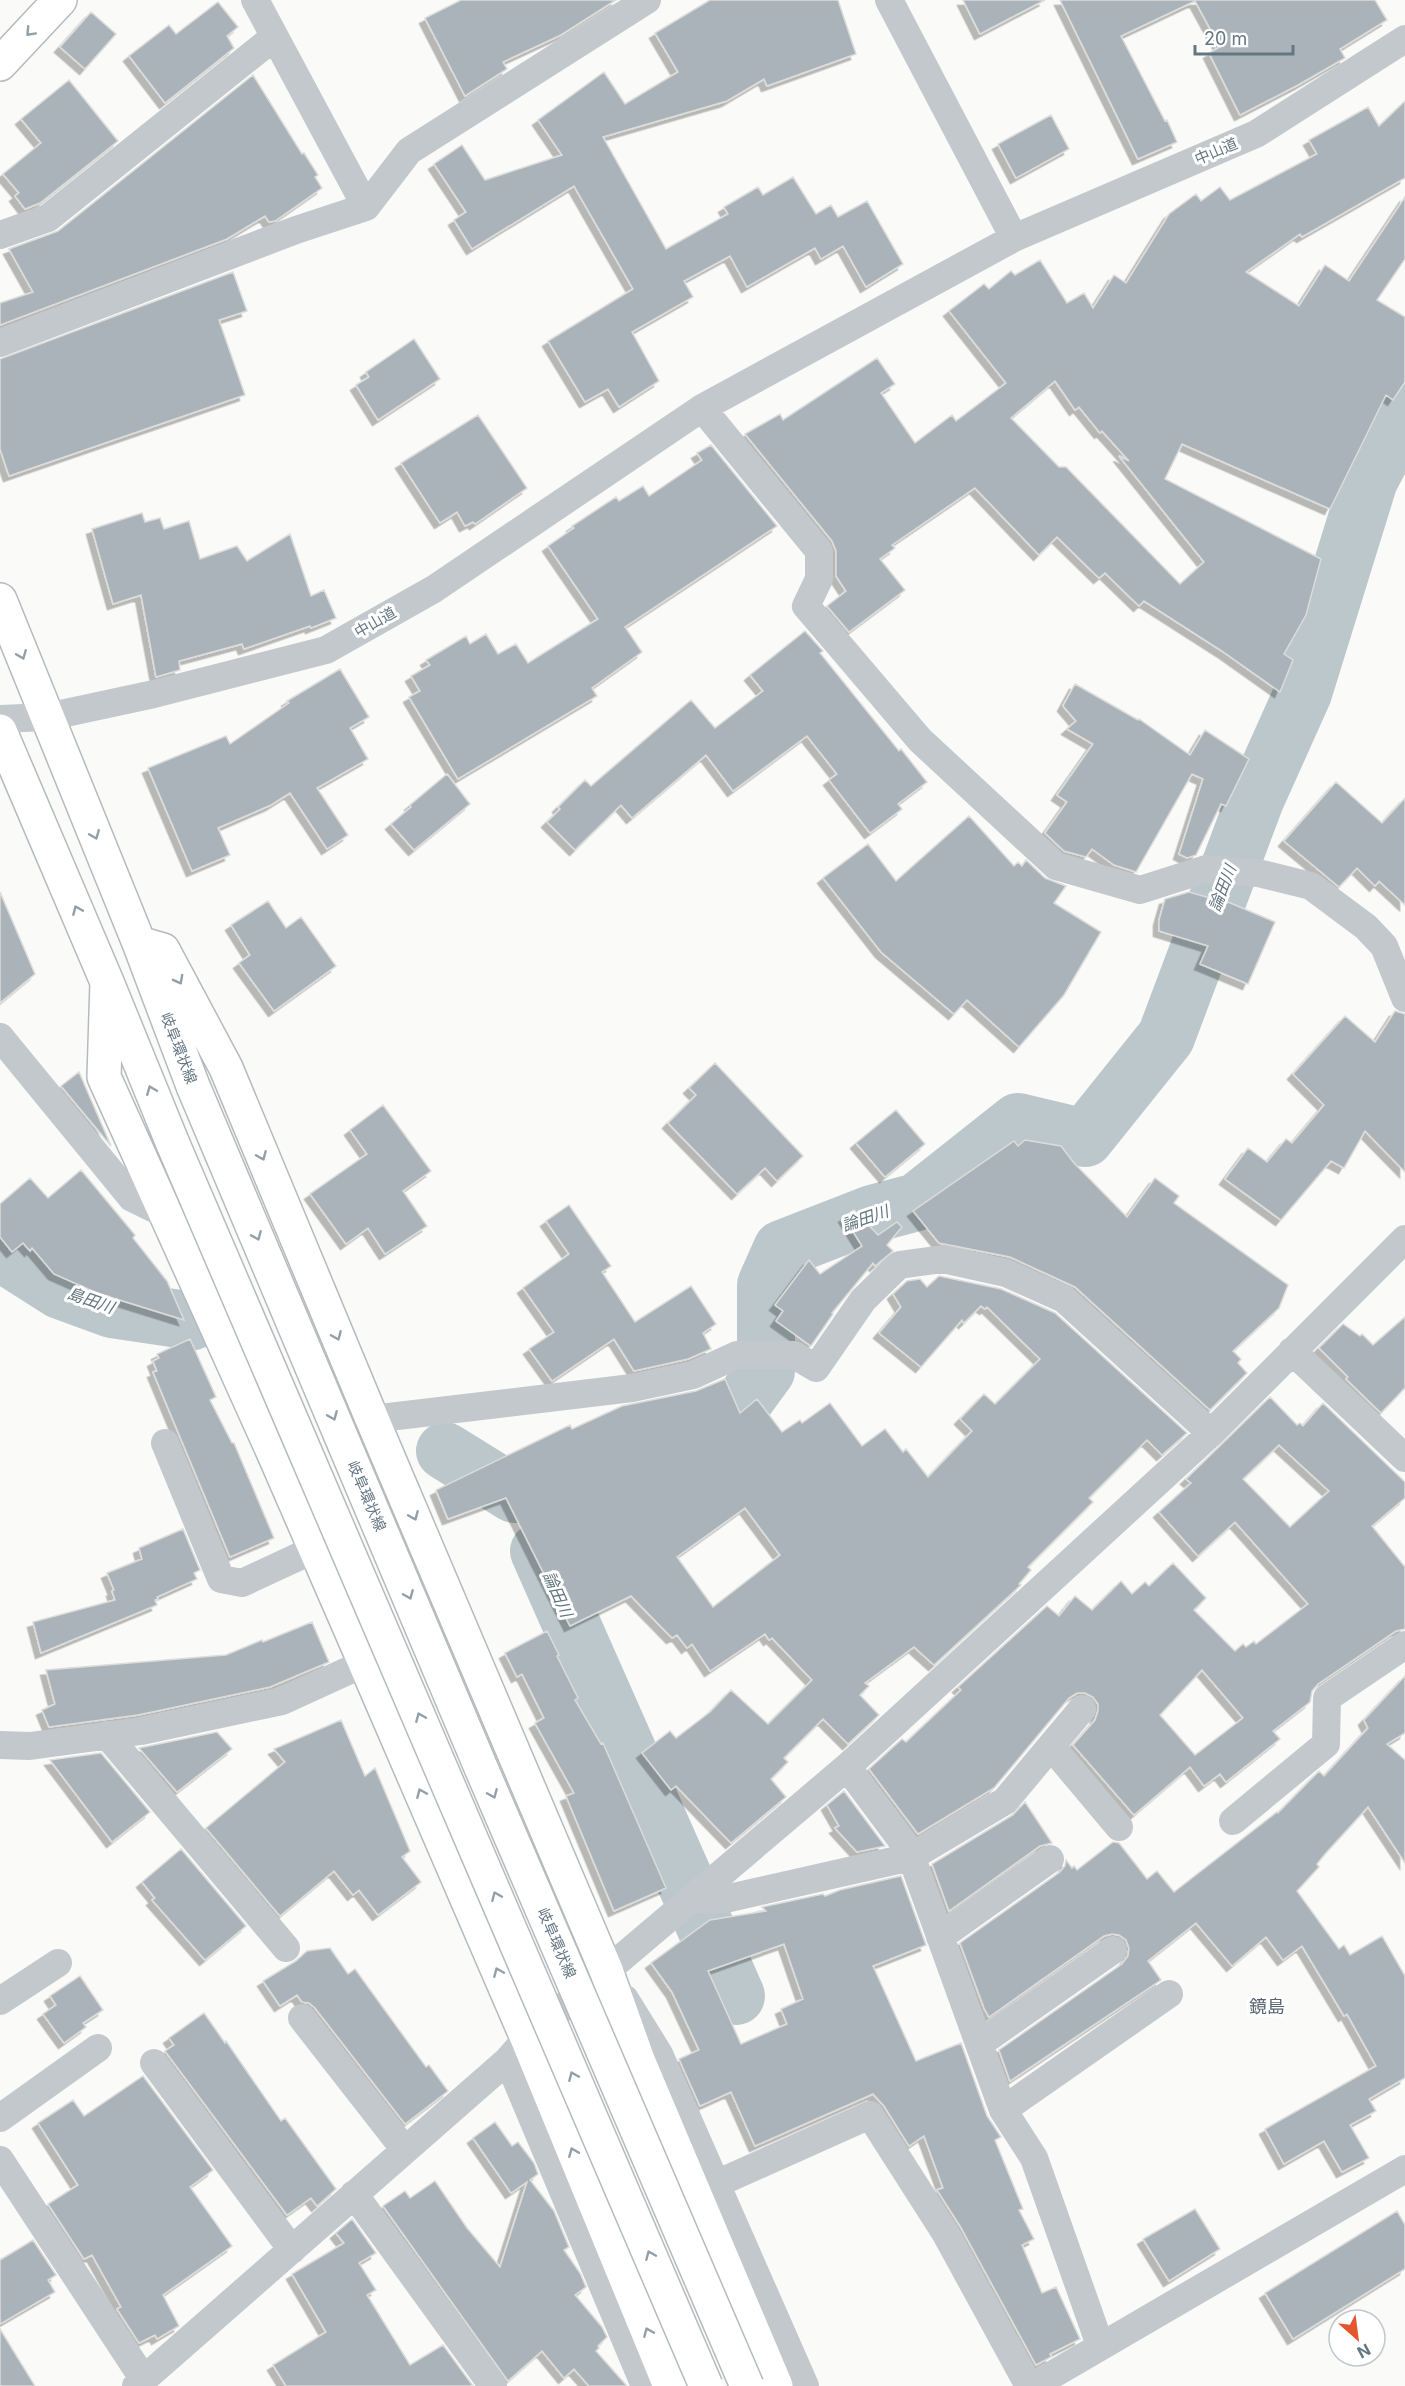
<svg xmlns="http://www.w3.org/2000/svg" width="1405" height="2386" font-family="Inter,'Noto Sans JP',sans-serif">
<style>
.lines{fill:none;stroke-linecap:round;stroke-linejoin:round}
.river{stroke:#bbc7cb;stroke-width:58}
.building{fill:#aab3b9;stroke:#dcdcda;stroke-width:1.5;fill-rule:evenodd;filter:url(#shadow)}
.primary-casing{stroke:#b5babe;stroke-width:36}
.street{stroke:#c3c8cc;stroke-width:28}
.primary{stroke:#fff;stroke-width:33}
.primary-bridge-casing{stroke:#b5babe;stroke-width:36;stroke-linecap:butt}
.primary-bridge{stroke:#fff;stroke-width:33}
.oneway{stroke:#939fa8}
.labels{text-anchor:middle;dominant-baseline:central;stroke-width:6;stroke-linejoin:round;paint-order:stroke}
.street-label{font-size:15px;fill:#657683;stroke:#fff}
.water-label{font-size:16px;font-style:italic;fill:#60757c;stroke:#fff}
.quarter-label{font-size:18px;fill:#57646e;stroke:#fff}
</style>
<defs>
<filter id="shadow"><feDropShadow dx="-5.5" dy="5.5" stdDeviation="0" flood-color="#0004"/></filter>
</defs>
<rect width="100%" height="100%" fill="#fafaf8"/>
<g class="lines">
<!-- river -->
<path class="river" d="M0,1252l60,38 52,19 81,12
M668,1446l29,-9 42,-29 27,-37v-86l16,-36 90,-35 45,-12 101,-80 67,16 81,-101 89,-237 48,-107 66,-213 36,-69
M445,1451l69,43
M539,1551l197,445"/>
</g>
<!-- building -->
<path class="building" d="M461,0h155l-55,35 -58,27 4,7 -42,27 -40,-78z
M710,0h128l18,54 -89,32 -3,-7 -37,22 -124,36 63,112 62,-35 -4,-7 34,-20 5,8 30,-18 23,37 15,-9 7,12 29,-16 36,63 -37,23 -23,-41 -22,13 -6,-11 -68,39 -17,-31 -46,25 9,16 -61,35 27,49 -40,26 -11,-18 -23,13 -37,-61 85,-52 -59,-103 -102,63 -18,-29 12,-8 -32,-48 28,-19 23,35 77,-25 -24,-35 66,-48 21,32 53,-32 -23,-39z
M963,0h82l-65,34z
M1060,0h315l12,20 -47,29 5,9 -47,27 -58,30 -31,-62 11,-6 -25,-46 -74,35 44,85 2,-1 10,22 -39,17z
M218,2l20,25 -11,9 7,12 -69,55 -36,-47 40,-31 7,9z
M91,12l25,22 -31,35 -25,-22z
M253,75l49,79 2,-1 14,22 -3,2 7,11 -47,33 -6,1 -4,-6 -38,23 -227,86v-22l33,-11 -24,-43 49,-18z
M69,80l49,61 -78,62 -15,6 -10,-13 4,-3 -16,-19 38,-31 -20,-24z
M1405,101v77l-103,59 -2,-3 -54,38 53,34 26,-41 24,16 56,-84v62l-28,41 28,17v65l-12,18 -7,-5 -56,114 -148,-65 -17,35 156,80 -15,56 -22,39 9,6 -13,32 -58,-41 -78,-50 -5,5 -34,-33 -6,5 -42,-41 -18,18 -64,-67 -83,57 3,3 -15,11 25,31 -56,42 -22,-26 19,-15 -10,-15v-25l-4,-10 -87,-107 35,-20 3,6 94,-62 18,26 -14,9 34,50 37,-28 4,6 50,-38 -57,-72 35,-27 5,5 22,-18 4,4 25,-15 27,43 17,-10 9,15 21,-33 12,8 43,-69 27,-20 5,7 19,-14 10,13 87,-46 -8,-14 36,-20 23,-13 11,19zM1055,381l20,29 4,-3 21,26 2,-2 27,30 -10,-5 85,106 -24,22 -114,-117h-7l-48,-49z
M1051,115l18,34 -53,29 -18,-34z
M233,272l14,39 -28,9 26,75 -236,81 -9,-27v-90z
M414,339l26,40 -62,41 -22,-35 13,-8 -3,-5z
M478,415l49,73 -52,36 -2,-2 -8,4 -8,-14 -17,11 -39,-60z
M711,445l66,81 -152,101 17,25 -50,36 5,8 -139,83 -49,-82 11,-6 -9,-15 19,-11 -4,-5 40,-24 4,8 16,-10 12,20 18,-10 12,19 70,-44 -50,-73 26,-18 -2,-2 44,-29 3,4 24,-15 6,10 53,-36 -5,-7z
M142,513l3,9 15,-4 4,11 25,-8 11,38 37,-13 10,15 43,-27 21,62 13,-6 12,28 -25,10 -1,-2 -66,23 -2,-5 -63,17 1,9 -24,7 -15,-82 -28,9 -21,-75z
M805,631l18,20 -3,2 79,98 2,-2 26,33 -29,22 4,5 -32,24 -41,-53 8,-6 -30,-38 -74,55 -27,-36 -74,63 -11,-13 -46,45 -28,-28 13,-13 -2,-2 27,-27 6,6 100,-86 24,28 48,-37 -13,-16z
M340,669l29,48 -19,11 18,31 -51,29 31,47 -21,14 -37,-56 -19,12 -53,23 12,27 -38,16 -44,-103 78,-32 4,8 59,-41 -2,-2z
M1075,684l63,36 1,-1 51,36 15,-25 44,29 -23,47 -5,-2 -25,51 -9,3 -8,-4 24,-75 -11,-5 -56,98 -22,-7 -22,-16 -6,8 -22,-6 -19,-18 22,-31 -10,-7 36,-51 -26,-15 9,-8 -13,-15z
M447,774l23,30 -56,46 -23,-26 20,-17 -1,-2z
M1336,782l46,41 23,-25v107l-26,-24 -4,5 -18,-18 -18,19 -55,-46z
M969,816l45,50 4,-4 4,4 4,-6 19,18 21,8 -12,17 47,29 -37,63 -45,52 -52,-47 -13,14 -73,-62 -58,-74 45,-34 28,37z
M0,892l35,82 -35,29z
M1189,892l38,11 1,-1 47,20 -27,62 -48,-20 8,-18 -49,-15v-11l6,-21z
M268,901l18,27 15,-11 35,49 -62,45 -35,-48 11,-8 -19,-30z
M1395,1011l10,3v158l-40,-41 -21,37 -13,-7 -50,59 -56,-41 23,-31 19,14 19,-23 6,4 32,-38 -31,-31 52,-58 30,26z
M715,1063l88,93 -26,25 -12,-13 -28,26 -69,-71 28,-28 -7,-7z
M79,1072l32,74 -50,-60z
M383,1105l48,66 -28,20 24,35 -42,28 -17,-26 -22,16 -36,-50 57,-40 -17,-24z
M896,1110l29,34 -40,33 -29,-34z
M1025,1140l36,6 13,17 53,54 28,-39 24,18 -5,7 114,82 -9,23 -46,43 8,8 -3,4 9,10 -37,37 -135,-123 -65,-30 -71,-14 -26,-32 101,-70 4,5z
M81,1170l54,65 -2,3 34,43 17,39 -87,-27 -43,-19 -22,-26 -2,3 -7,-8 -11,9 -12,-15v-33l30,-26 18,20z
M569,1205l42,61 -9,6 33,50 56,-36 25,38 -13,9 8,16 -23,10 -54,12 -20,-32 -62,42 -23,-32 25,-17 -31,-44 46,-34 -23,-33z
M854,1210l24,25 19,-13 5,5 -15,18 6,6 -18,15 -2,-3 -41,50 1,1 -22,32 -35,-25 7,-10 -8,-6 34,-45 11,14 42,-28 -18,-29z
M939,1276l62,13 54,24 132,120 -25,22 -15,-15 -58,58 4,4 -65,65 3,3 -12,14 2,1 -87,80 -20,-18 -49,36 4,3 -9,9 19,20 -31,29 -25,-25 -39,39 4,4 -17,17 15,18 -55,46 -55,-57 -5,4 -29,-37 28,-22 6,7 34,-26 21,-22 37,34 44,-44 -40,-42 -3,2 -4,-6 -55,37 -18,-27 -5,4 -10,-13 -5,3 -41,-42 -61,30 -64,-128 -58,21 -12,-29 134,-65 2,4 50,-23 74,-15 29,-12 15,34 17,-14 25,33 18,-12 2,3 28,-20 32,43 23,-17 18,23 3,-3 22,28 44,-46 -12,-12 24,-25 11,10 45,-45 -53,-52 -2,2 -4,-3 -17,17 -2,-3 -41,47 -42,-34 22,-26 -8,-13 14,-13 13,-2 7,8zM745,1508l35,47 -67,52 -36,-50z
M1405,1317v71l-24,25 -35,-34 2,-2 -29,-29 24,-24 17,12 2,-2 11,11z
M190,1339l26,58 -6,3 22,43h2l40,95 -44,19 -77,-185 4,-1 -4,-10 6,-3 -2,-4z
M1270,1397l27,28 3,-2 3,3 20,-23 82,79v16l-33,28 33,41v62l-9,2 -78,53 -6,7 -2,11 -37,29 7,8 -54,43 -6,-8 -16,12 -14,-19 -56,48 -61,-70 22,-25 3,-9v-7l-5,-7 -8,-4h-8l-8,5 -75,90 -76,46 -49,-65 33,-30 4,3 55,-52 -3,-3 89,-81 12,10 16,-20 17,14 29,-29 11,13 13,-12 4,4 24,-23 33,35 -12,12 41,41 8,-7 3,3 8,-6 2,3 52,-40 -73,-82 -37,34 -39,-44 32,-29 -5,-4zM1279,1445l50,46 -39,36 -47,-48zM1202,1670l41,48 -48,37 -35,-40z
M183,1529l17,41 -6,3 3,6 -40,18 1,2 -3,1 2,5 -116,48 -8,-31 82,-22 -3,-9 2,-1 -7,-17 35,-14 -3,-11z
M312,1622l17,40 -59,25 -132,28 -89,12 -7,-17 13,-6 -9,-34 180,-15 36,-15 1,2z
M547,1631l12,24 -2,1 21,42 -3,2 26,44 2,-1 63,145 -52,23 -48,-115 8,-3 -39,-70 9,-5 -22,-44 -5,3 -12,-24z
M1405,1676v57l-18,11 18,16v103l-37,-56 -43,47 -8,10 2,3 -22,24 42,58 5,-4 6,10 32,-19 23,40v102l-36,21 7,12 -26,14 19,33 -27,14 -18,-31 -40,23 -19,-35 111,-63 -29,-52 -3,2 -42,-70 -19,14 -17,-23 -34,29 -36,-43 -48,38 13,19 -151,101 -11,-31 123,-86 6,-8 1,-8 -3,-8 -7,-5 -7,-1 -8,2 -115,81 -5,-9 -24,-65 100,-71 5,-6 1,-6 6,8 2,-2 3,4 36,-28 6,1 28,36 10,-8 17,21 103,-80 1,1 41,-42 5,5 44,-48 -4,-8z
M341,1720l24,56 10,-8 35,83 -8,6 19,25 -43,33 -19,-25 -6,5 -19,-24 -54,45 -74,-88 79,-66 -11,-13z
M217,1732l15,17 -55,43 -38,-44z
M101,1753l49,59 -38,30 -62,-82z
M844,1791l41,55 -28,6 -22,-24 4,-2 -12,-21z
M1025,1802l27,41 -12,3 -91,65 -17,-47 81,-49z
M181,1849l65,77 -41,34 -53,-60 3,-2 -13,-16z
M901,1876l25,69 -53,21 43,95 45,-18 26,73 14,21 -6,3 28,69 -4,1 15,29 -12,6 20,48 14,-6 24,52 -30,15 1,3 -15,8 -76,-139 -23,-36 6,-2 -19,-52 -15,10 -25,-40 -11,-12 -118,52 -24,-54 -31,14 -21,-47 20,-9 -27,-58 -21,-29 59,-43 56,-9 -4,-4 61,-13 2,2 15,-6zM784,1944l19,55 -22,10 6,15 -46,20 -33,-73z
M330,1948l18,26 7,-5 71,98 3,-2 19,26 -43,33 -90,-116 -6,-5 -7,-1 -5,-7 -17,11 -17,-25 33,-20 11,-10z
M80,1976l23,34 -20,13 3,4 -22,16 -21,-29 13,-9 -6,-9z
M204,2013l21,30 1,-2 55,80 4,-3 51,71 -19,17 -6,-8 -24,17 -122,-164 9,-6 -5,-7z
M143,2076l70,94 -23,17 42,59 -69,49 16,31 -22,13 -2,-4 -16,8 -22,-34 4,-2 -29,-52 -8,4 -36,-55 30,-19 -40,-62 35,-23 11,16z
M495,2122l17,24 6,-4 16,21 4,11 -8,6 24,31 15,36 -5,3 16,23 6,14 -11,8 27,32 5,10 -9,9 1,2 -3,3 31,35h-38l-15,-17 -10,9 -22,-27 -34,30 -125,-175 22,-15 5,7 25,-17 32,47 33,39 27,-85 -16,11 -38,-55z
M1195,2209l25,40 -51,32 -26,-42z
M1397,2211l8,14v44l-112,70 -28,-46z
M352,2219l24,34 -17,10 17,27 -9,5 43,70 33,-20 30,41h-187l-13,-21 53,-33 -34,-58 52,-31 -8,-10z
M33,2240l23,35 -8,5 7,12 -55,32v-64z
M0,2329l35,57h-35z"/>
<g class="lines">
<defs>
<path id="primary" d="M0,64l60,-64
M0,600l139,343 54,143
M0,731l107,251 66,162
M139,943l24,7 63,118 146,351 234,551 32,90 138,326
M107,982l-3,95 170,377 91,209 162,375 143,348"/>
</defs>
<!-- primary casing -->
<use href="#primary" class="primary-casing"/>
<!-- street -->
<path class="street" d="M255,0l111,207
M889,0l125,238
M0,235l48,-17 225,-180
M0,343l296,-113 70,-23 43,-56 238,-151
M702,408l117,143v28l-13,27 114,134 136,126 84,24 66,-21 52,4 53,13 55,41 18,19 21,52
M0,719l47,-2 107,-23 172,-44 108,-61 268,-181 312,-170 242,-104 149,-95
M0,1037l132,161 35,17
M1292,1351l113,107
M372,1419l260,-31 61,-13 44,-20h57l22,13 47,-68 36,-35 44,-6 63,14 58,26 147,134
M165,1443l56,136 21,4 73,-34
M107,1735l179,213
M0,1745l30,1 111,-15 141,-30 83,-38
M1051,1746l68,81
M847,1767l62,83 94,260 31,48 66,187
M1233,1821l93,-77 1,-46 78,-53
M700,1891l4,9 21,-1 186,-42 94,-56 77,-92
M940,1937l110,-78
M625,1999l34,55 146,332
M0,2001l58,-38
M302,2018l103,132
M979,2044l134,-94
M508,2060l137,326
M154,2063l138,187
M1003,2110l166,-116
M0,2118l98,-70
M0,2160l144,220
M716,2184l154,-69 76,119 83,152
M354,2194l139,192
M136,2386l372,-326 19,-22 320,-271 364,-334 194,-194
M1033,2386l372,-217"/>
<!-- primary -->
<use href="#primary" class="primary"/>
<defs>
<path id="primary-bridge" d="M193,1086l289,684 265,616
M173,1144l533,1242"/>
</defs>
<!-- primary-bridge casing -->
<use href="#primary-bridge" class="primary-bridge-casing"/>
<!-- primary-bridge -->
<use href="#primary-bridge" class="primary-bridge"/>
</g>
<!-- one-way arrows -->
<defs><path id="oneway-chevron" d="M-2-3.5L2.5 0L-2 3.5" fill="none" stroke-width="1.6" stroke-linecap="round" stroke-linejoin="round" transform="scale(1.5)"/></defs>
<g class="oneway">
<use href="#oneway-chevron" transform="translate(30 32) rotate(133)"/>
<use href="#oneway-chevron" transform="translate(22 655) rotate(68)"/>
<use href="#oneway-chevron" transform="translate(95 835) rotate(68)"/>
<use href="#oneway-chevron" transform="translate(77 910) rotate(-113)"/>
<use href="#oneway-chevron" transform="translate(179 980) rotate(62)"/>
<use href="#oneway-chevron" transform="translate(151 1090) rotate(-112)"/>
<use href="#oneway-chevron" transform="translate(262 1156) rotate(67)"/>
<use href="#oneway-chevron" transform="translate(257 1236) rotate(67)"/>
<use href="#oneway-chevron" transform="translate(337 1336) rotate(67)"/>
<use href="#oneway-chevron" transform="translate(333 1416) rotate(67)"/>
<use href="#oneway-chevron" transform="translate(414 1516) rotate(67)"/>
<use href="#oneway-chevron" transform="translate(409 1595) rotate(67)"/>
<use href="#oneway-chevron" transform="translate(420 1717) rotate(-113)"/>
<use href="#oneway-chevron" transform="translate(421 1793) rotate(-113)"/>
<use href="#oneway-chevron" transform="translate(493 1794) rotate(67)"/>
<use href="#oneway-chevron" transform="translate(496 1896) rotate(-113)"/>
<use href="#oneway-chevron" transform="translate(498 1972) rotate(-113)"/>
<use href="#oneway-chevron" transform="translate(573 2076) rotate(-113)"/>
<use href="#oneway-chevron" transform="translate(573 2152) rotate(-112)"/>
<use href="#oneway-chevron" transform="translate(650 2255) rotate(-113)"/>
<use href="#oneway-chevron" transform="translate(648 2332) rotate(-113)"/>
</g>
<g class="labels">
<!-- street labels -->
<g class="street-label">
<text transform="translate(1216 151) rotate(-23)">中山道</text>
<text transform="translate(375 622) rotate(-30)">中山道</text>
<text transform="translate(179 1048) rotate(69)">岐阜環状線</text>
<text transform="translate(367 1496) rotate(67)">岐阜環状線</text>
<text transform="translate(557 1943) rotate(67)">岐阜環状線</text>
</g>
<!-- water labels -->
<g class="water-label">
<text transform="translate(1222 888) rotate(-69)">論田川</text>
<text transform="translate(865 1218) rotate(-19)">論田川</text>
<text transform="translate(91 1300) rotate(19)">島田川</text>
<text transform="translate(558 1594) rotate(66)">論田川</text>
</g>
<!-- quarter labels -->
<g class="quarter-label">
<text x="1267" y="2006">鏡島</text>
</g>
</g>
<!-- north arrow -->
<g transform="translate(1357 2338) rotate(152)"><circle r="28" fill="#ffffff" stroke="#c1c8cd" stroke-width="1.5"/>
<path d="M0-4.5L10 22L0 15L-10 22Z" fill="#e4572e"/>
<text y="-9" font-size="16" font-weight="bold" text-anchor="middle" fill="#657683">N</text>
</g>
<!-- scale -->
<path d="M1195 45v9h98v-9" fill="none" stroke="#657683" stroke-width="3"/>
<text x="1204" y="45" font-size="18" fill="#657683" stroke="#ffffff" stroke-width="4.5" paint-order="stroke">20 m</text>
</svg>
